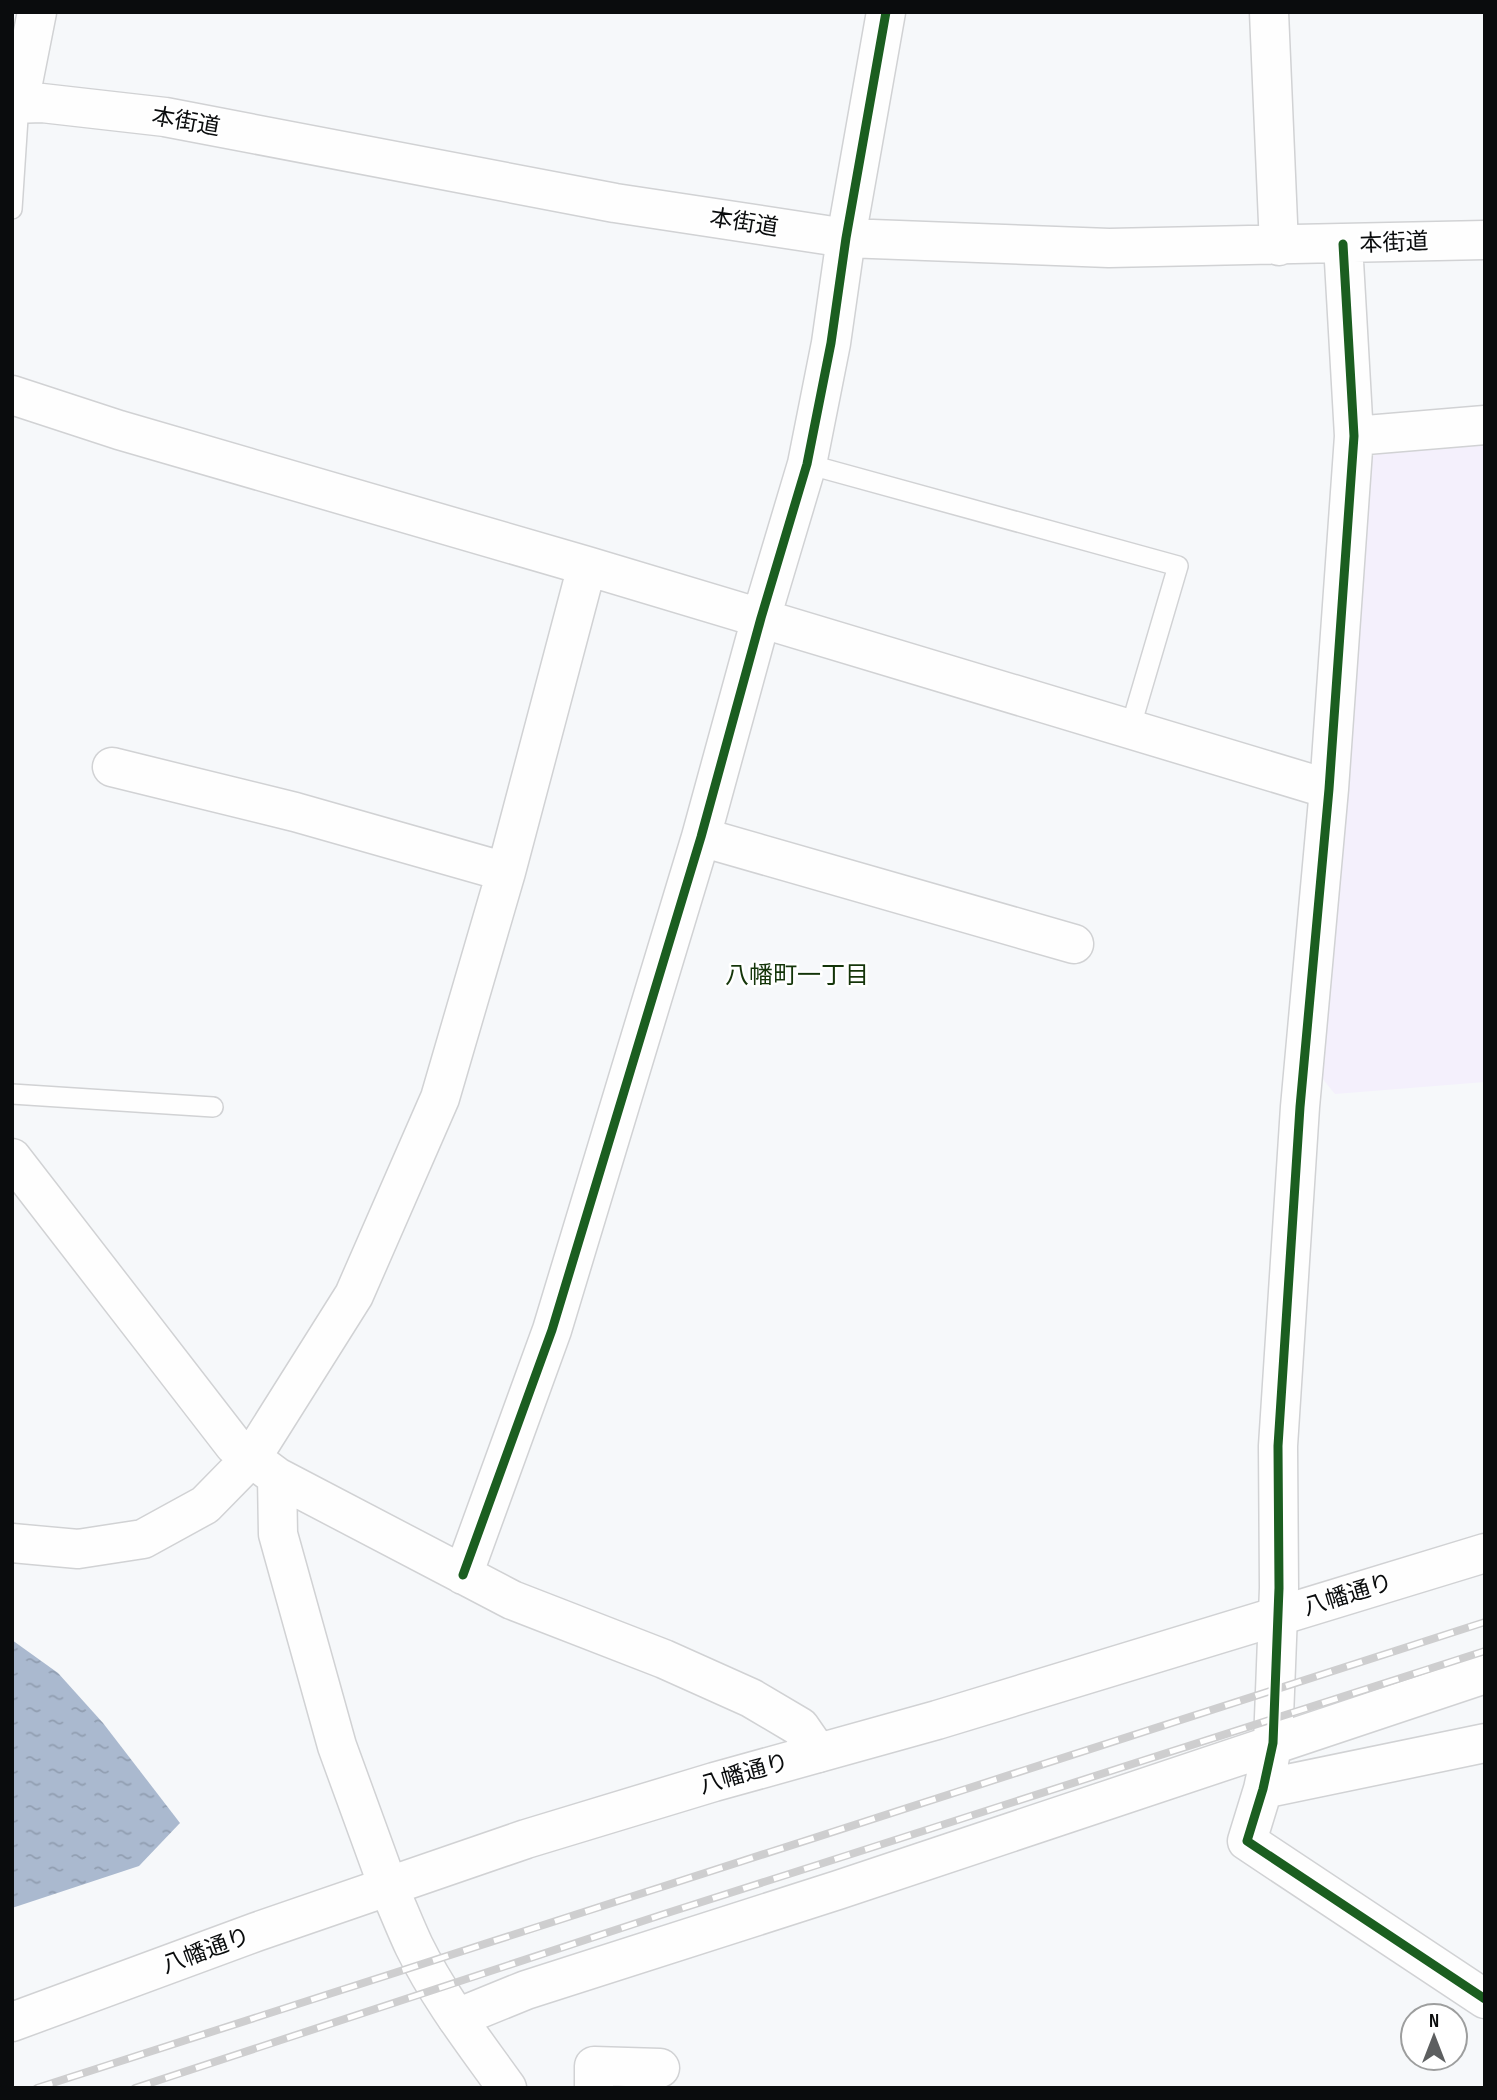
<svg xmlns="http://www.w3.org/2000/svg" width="1497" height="2100" font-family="'Sofia Sans Condensed','Noto Sans JP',sans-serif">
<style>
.education{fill:#f4f0fc}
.water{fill:url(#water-ripples)}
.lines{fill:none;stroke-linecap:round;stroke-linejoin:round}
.service-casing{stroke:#d1d2d4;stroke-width:22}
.minor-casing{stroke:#d1d2d4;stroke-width:41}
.tertiary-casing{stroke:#d1d2d4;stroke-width:41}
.service{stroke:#fefefe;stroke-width:19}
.minor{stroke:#fefefe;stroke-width:38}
.tertiary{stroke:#fefefe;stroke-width:38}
.rail-casing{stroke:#cececf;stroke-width:8}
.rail{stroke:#fff;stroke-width:5;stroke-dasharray:16;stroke-linecap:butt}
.cycleway-casing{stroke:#fff;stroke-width:13}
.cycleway{stroke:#1b5e20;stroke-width:9}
.labels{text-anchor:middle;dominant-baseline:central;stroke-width:5;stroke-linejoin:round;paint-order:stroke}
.street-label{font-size:23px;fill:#0a0c0d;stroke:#fff}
.neighbourhood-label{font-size:24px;fill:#143509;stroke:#fff}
</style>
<defs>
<pattern id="water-ripples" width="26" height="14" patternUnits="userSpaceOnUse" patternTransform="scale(1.75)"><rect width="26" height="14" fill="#aab9cf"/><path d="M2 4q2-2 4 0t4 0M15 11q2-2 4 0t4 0" fill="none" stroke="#919eb1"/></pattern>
</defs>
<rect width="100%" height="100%" fill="#f6f8fa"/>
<!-- education -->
<path class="education" d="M1485,435v647l-150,12 -17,-21 48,-609 20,-21z"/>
<!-- water -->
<path class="water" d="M12,1640l46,33 45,50 77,100 -41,43 -127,42z"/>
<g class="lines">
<defs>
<path id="service" d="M12,209l7,-106
M807,464l371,102 -48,163
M12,1094l201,13"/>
<path id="minor" d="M1269,12l10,234
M19,103l18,-91
M12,104l30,-1 123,14 450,86 231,35 263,10 376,-8
M1343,244l11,192 -25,353 -29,318 -22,339 1,142 -6,155 -10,46 -16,52 238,158
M12,395l107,35 468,136 742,223
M1354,436l131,-11
M112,767l183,45 211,60
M701,837l373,107
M12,1158l222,287 43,32 235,123 152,59 87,39 49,29 18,26
M277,1477l1,57 59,212 51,140
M12,1543l66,6 65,-10 62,-34 47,-48 102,-162 86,-197 66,-226 81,-306
M463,1575l89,-245 149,-493 60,-219 46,-154 24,-121 15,-105 40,-226
M1263,1789l222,-46
M457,2018l69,-28 312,-100 647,-216
M594,2088v-22l66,2"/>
<path id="tertiary" d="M388,1886c9,20 17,41 26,60 25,51 60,96 93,142
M12,2022l244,-90 270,-93 188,-57 223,-62 548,-167"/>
</defs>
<!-- service casing -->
<use href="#service" class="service-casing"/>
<!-- minor casing -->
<use href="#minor" class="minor-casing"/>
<!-- tertiary casing -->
<use href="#tertiary" class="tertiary-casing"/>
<!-- service -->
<use href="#service" class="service"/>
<!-- minor -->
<use href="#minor" class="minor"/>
<!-- tertiary -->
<use href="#tertiary" class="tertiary"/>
<defs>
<path id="rail" d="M37,2088l1448,-466
M135,2088l526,-173 824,-264"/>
</defs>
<!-- rail casing -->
<use href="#rail" class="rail-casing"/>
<!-- rail -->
<use href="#rail" class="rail"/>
<defs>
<path id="cycleway" d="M1343,244l11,192 -25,353 -29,318 -22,339 1,142 -6,155 -10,46 -16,52 238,158
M463,1575l89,-245 149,-493 60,-219 46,-154 24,-121 15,-105 40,-226"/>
</defs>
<!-- cycleway casing -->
<use href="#cycleway" class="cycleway-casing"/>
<!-- cycleway -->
<use href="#cycleway" class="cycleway"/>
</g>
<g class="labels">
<!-- street labels -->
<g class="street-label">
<text transform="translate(186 122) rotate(10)">本街道</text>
<text transform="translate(744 223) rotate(9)">本街道</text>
<text transform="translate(1394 243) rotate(-2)">本街道</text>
<text transform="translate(1348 1595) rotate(-17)">八幡通り</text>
<text transform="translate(744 1774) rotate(-16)">八幡通り</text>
<text transform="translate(206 1951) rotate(-20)">八幡通り</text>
</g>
<!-- neighbourhood labels -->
<g class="neighbourhood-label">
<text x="797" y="975">八幡町一丁目</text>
</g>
</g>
<!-- border -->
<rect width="1497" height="2100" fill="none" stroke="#0a0c0d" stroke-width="28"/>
<!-- north arrow -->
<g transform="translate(1434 2037)"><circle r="33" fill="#ffffff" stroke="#9d9e9e" stroke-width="2"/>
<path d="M0-5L12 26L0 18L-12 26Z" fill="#5d5f60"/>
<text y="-10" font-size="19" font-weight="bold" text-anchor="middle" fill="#0a0c0d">N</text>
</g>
</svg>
